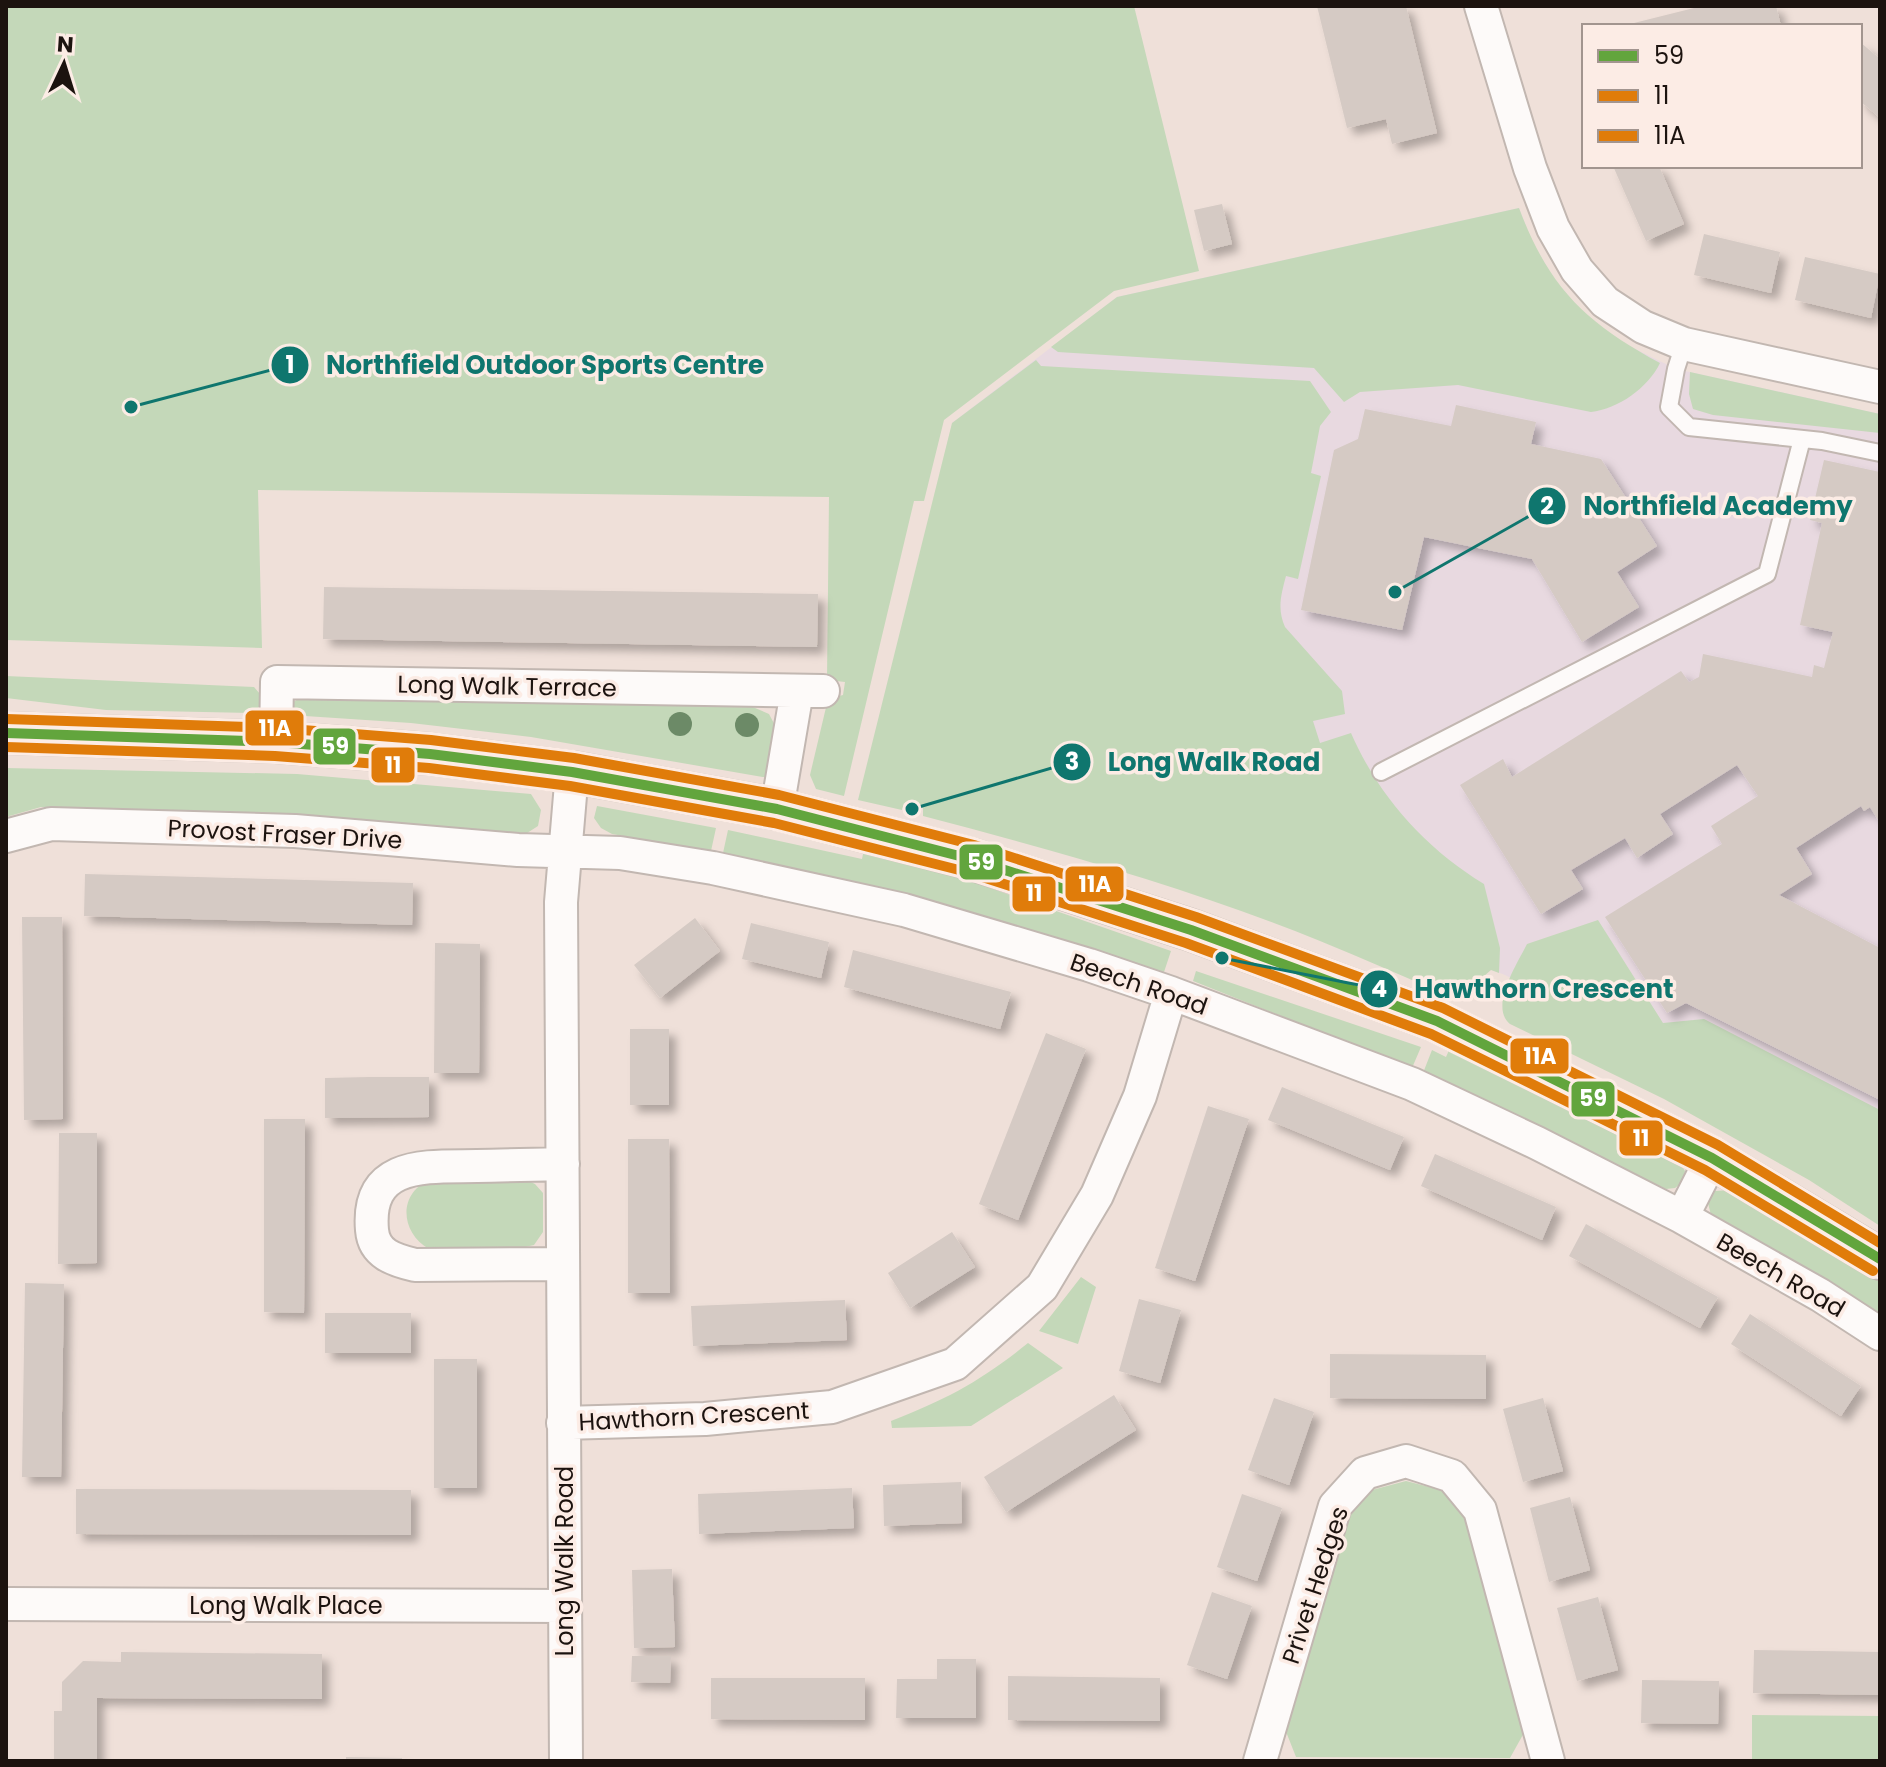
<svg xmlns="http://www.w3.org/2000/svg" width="1886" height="1767" font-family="Poppins,sans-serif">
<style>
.education{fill:#e8d9e0}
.green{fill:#c4d8b9}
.building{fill:#d5cac4;filter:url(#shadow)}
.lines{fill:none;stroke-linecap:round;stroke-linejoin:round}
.service-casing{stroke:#c2b7b1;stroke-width:20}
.minor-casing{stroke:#c2b7b1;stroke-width:36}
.tertiary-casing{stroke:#c2b7b1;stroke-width:44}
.service{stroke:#fdfaf9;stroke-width:16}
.minor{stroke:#fdfaf9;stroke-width:32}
.tertiary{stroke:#fdfaf9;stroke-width:40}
.bus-1-casing{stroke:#fcece5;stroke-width:16}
.bus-2-casing{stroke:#fcece5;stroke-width:16}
.bus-3-casing{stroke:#fcece5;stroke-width:16}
.bus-1{stroke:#62a53d;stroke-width:10}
.bus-2{stroke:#e07c0a;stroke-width:10}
.bus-3{stroke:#e07c0a;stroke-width:10}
.tree{fill:#6c8a67}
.labels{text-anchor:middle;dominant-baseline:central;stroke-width:7;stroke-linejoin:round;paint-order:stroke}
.street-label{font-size:24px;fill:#1c130f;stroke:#fcece5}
.leader{fill:none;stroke:#0f766e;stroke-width:3}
.callout-dot{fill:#0f766e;stroke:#fcece5;stroke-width:3}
.mark-label{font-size:24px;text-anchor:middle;font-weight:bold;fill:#fff}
.callout-label{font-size:26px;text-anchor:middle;font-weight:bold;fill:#0f766e;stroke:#fcece5;stroke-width:7;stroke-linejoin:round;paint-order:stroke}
.line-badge{stroke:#fcece5;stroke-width:3}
.badge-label{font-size:22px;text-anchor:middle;font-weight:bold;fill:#fff}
</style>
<defs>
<filter id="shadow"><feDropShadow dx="7" dy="7" stdDeviation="4" flood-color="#0004"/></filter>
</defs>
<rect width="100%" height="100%" fill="#efe0d9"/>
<!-- education -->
<path class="education" d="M1519,208l13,34 23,38 29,34 37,28 55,27 204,45v765l-106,-66 -269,-138 -306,-118 -247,-434 165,-126z"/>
<!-- green -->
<path class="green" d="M6,6h1128l65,265 -85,20 -170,129 -20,81h-10l-70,295 -28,-7 -6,-14 18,-76 15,-4 2,-13 -18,-2 2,-183 -571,-7 4,158 -256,-8z
M1519,208c30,80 67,115 141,155 -12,25 -42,46 -69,49l-133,-27 -98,7 -16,10 -30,-34 -256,-16 -7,-5 66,-50z
M1036,360l5,6 269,15 21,31 -11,14 -9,47 10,3 -23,103 -12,-3c-5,19 -9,33 -1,51l57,64 3,23 -32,7 7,22 31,-10c28,64 74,115 133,151l16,64 -1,25 -8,-3 -15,13 -32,11c-41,-18 -82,-36 -124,-53 -128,-52 -263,-90 -397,-125v-8l-19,-5 -2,7 -44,-10 94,-377z
M1690,372l190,42v19l-167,-18 -20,-6 -4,-15z
M6,676l248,11 6,7 -1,13 -7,6 -146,-3 -100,-12z
M304,696l444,9 21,9 9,17 -9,47 -238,-41 -120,-14 -121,-8 3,-13z
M6,768l291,6 234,20 10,16 -3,16 -14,9 -226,-21 -257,-7 -35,10z
M597,806l119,22 -5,23 -99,-17 -11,-6 -7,-10z
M728,830l134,29 2,-10 80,23 227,79 -7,21 -256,-78 -185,-41z
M1598,920l65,103 41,-4 176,91v116l-71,-46 -145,-81 -154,-75c-21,-17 7,-60 17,-80z
M1196,971l225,76 -9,21 -219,-87z
M1450,1048l229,114 6,9 -2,11 -8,6 -9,1 -243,-116 9,-23 14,7z
M432,1179h92l11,5 8,9v39l-9,13 -9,2 -96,2c-30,-17 -31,-58 3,-70z
M1731,1190l149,92v34l-53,-34 -116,-67 -3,-12 7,-12z
M1081,1277l15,10 -18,57 -39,-13z
M1028,1343l35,25 -92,58 -79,2 -1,-7c56,-22 90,-40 137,-78z
M1406,1481l39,10 20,24 60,216 -15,27 -214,-1 -13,-33 69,-214 20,-20z
M1752,1715l128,1v44h-128z"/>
<!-- building -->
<path class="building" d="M1317,6h89l31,127 -45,11 -6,-25 -39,9z
M1702,6h74l5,20h-147v-3z
M1860,42l20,17v59l-20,-17z
M1613,166h46l25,58 -38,17z
M1222,204l10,40 -28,7 -10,-41z
M1704,234l76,18 -9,41 -77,-18z
M1805,257l75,17 -9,44 -76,-18z
M1456,405l80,17 -5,22 70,15 56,87 -40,26 22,35 -57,35 -50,-83 -108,-22 -22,93 -101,-20 33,-160 24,-11 7,-30 86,17z
M1824,460l56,12v351l-10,-16 -6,4 -3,-5 -65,42 16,26 -33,21 101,53v152l-194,-97 -19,10 -62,-96 117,-73 -11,-18 47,-30 -21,-31 -77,49 13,20 -36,24 -12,-20 -54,32 12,19 -42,25 -81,-129 43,-26 9,18 169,-106 8,11 10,-5 4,-23 109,23 2,-12 10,3 9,-36 -33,-7 22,-102 -12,-3z
M324,587l494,7 -1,53 -494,-8z
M85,874l328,9 -1,42 -328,-9z
M22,917h40l1,202 -39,1z
M695,918l25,33 -60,47 -26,-33z
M751,923l78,19 -8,36 -79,-19z
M435,943l45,1 -1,129h-45z
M853,950l158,42 -11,37 -156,-42z
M630,1029h39v76h-39z
M1046,1033l40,16 -68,171 -39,-16z
M369,1077h60v40l-104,1v-40z
M1282,1087l122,50 -14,33 -122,-50z
M1208,1106l41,13 -54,162 -40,-13z
M264,1119h41l-1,194 -40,-1z
M59,1133h38v130l-39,1z
M628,1139h41l1,154h-42z
M1435,1154l121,53 -14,33 -121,-54z
M1586,1224l132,73 -18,31 -131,-72z
M952,1232l23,35 -65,41 -22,-35z
M25,1283l39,1 -3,193h-39z
M1139,1299l42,11 -21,73 -41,-12z
M845,1300l2,40 -154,6 -2,-40z
M325,1313h86v40h-86z
M1750,1314l111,72 -20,30 -110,-72z
M1330,1354l156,1v44l-156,-1z
M434,1359h43v129h-43z
M1114,1395l22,35 -130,82 -22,-35z
M1274,1398l40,14 -25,73 -41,-15z
M1543,1398l20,73 -40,11 -20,-73z
M961,1482l1,41 -78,3 -1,-41z
M852,1488l2,40 -155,6 -1,-40z
M76,1489l335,1v45l-335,-1z
M1242,1494l40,14 -25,73 -40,-14z
M1570,1497l20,73 -41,12 -19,-74z
M672,1569l3,78 -41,1 -2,-78z
M1212,1592l40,14 -25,73 -40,-14z
M1598,1597l20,73 -41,11 -20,-73z
M1754,1650l126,2v43l-127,-2z
M121,1652l201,2v45l-225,-1v63h-43v-50h8v-29l21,-21 38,1z
M632,1656h39l-1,27 -39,-1z
M937,1659h39v59h-80l1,-39h40z
M1008,1676l152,2v43l-152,-1z
M711,1678h154v42l-154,-1z
M1642,1680l77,1 -1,43 -77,-1z
M346,1757l56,1v3h-56z"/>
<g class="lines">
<defs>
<path id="service" d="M1684,344l-8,25 -7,38 20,20 133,14 58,12
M1381,772l386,-198 35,-135"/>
<path id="minor" d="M1481,6l49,162 23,60 24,42 28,32 38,25 41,17 196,43
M276,742l1,-60 546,9
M777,809l20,-118
M6,836l45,-12 244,7 223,19 102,3 93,15 191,42 185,55 82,28 241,91 125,59 145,74 138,78 60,39
M1682,1217l30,-59
M563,1264l-148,1c-21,-5 -41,-11 -43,-35 -6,-70 56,-63 105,-64 29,-1 58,-1 86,-2
M563,1423l142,-4 127,-12 123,-43 87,-77 55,-92 43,-99 31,-103
M6,1604l559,2
M566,1761l-5,-859 11,-130
M1260,1761l75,-255 30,-33 41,-12 46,15 28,34 68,251"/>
<path id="tertiary" d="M6,733l270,9 154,12 142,18 205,37 194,50 220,71 246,91 275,137 168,101"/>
</defs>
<!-- service casing -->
<use href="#service" class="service-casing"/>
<!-- minor casing -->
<use href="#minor" class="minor-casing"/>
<!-- tertiary casing -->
<use href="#tertiary" class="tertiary-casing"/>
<!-- service -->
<use href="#service" class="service"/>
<!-- minor -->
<use href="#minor" class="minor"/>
<!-- tertiary -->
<use href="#tertiary" class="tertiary"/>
<defs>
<path id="bus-1" d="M6,733l270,9 154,12 142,18 205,37 194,50 220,71 246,91 275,137 168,101"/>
<path id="bus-2" d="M6,747l269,9 154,12 141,18 204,37 193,49 219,71 245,91 274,136 168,101"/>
<path id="bus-3" d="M6,719l271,9 154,12 143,18 205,37 195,50 222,72 247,91 275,137 162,98"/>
</defs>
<!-- bus-1 casing -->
<use href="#bus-1" class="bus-1-casing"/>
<!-- bus-2 casing -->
<use href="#bus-2" class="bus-2-casing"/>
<!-- bus-3 casing -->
<use href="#bus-3" class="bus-3-casing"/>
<!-- bus-1 -->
<use href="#bus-1" class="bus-1"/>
<!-- bus-2 -->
<use href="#bus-2" class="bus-2"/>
<!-- bus-3 -->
<use href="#bus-3" class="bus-3"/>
</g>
<!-- trees -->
<g class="tree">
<circle cx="680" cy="724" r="12"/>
<circle cx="747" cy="725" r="12"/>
</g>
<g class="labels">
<!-- street labels -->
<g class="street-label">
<text transform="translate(507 686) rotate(1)">Long Walk Terrace</text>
<text transform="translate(285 834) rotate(3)">Provost Fraser Drive</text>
<text transform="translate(1139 984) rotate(19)">Beech Road</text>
<text transform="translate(1781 1275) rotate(30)">Beech Road</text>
<text transform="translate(694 1416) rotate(-3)">Hawthorn Crescent</text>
<text transform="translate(564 1561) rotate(-90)">Long Walk Road</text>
<text transform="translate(1315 1585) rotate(-72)">Privet Hedges</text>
<text x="286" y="1605">Long Walk Place</text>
</g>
</g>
<!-- callouts -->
<path class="leader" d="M131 407L290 365M1395 592L1547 506M912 809L1072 762M1222 958L1379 989"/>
<g class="callout-dot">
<circle cx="131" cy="407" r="8"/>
<circle cx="1395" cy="592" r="8"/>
<circle cx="912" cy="809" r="8"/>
<circle cx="1222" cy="958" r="8"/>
<circle cx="290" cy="365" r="20"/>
<circle cx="1547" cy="506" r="20"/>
<circle cx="1072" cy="762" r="20"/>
<circle cx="1379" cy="989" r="20"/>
</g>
<g class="mark-label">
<text x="290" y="373">1</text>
<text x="1547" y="514">2</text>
<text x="1072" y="770">3</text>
<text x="1379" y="997">4</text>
</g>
<g class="callout-label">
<text x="545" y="374">Northfield Outdoor Sports Centre</text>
<text x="1718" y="515">Northfield Academy</text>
<text x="1214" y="771">Long Walk Road</text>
<text x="1544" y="998">Hawthorn Crescent</text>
</g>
<g class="line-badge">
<rect x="244" y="709" width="61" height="38" rx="8" fill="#e07c0a"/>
<rect x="312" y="727" width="45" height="39" rx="8" fill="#62a53d"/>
<rect x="370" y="746" width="46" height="38" rx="8" fill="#e07c0a"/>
<rect x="958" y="843" width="46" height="38" rx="8" fill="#62a53d"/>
<rect x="1064" y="865" width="61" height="38" rx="8" fill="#e07c0a"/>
<rect x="1011" y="875" width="46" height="38" rx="8" fill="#e07c0a"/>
<rect x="1509" y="1037" width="61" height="38" rx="8" fill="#e07c0a"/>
<rect x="1570" y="1080" width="46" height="38" rx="8" fill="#62a53d"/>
<rect x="1618" y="1119" width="46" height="38" rx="8" fill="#e07c0a"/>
</g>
<g class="badge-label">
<text x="275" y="736">11A</text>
<text x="335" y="754">59</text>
<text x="393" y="773">11</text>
<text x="981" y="870">59</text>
<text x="1095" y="892">11A</text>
<text x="1034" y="901">11</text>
<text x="1540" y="1064">11A</text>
<text x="1593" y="1106">59</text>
<text x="1641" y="1146">11</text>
</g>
<!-- border -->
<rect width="1886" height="1767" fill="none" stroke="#1c130f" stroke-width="16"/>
<!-- legend -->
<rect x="1582" y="24" width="280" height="144" fill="#fcece5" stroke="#a2958f" stroke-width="2"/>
<rect x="1598" y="50" width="40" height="12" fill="#62a53d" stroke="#a2958f" stroke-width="2"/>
<text x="1654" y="64" font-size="24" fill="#1c130f">59</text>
<rect x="1598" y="90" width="40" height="12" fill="#e07c0a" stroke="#a2958f" stroke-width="2"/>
<text x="1654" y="104" font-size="24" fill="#1c130f">11</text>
<rect x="1598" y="130" width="40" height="12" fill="#e07c0a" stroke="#a2958f" stroke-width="2"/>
<text x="1654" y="144" font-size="24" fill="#1c130f">11A</text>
<!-- north arrow -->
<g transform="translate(64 64) rotate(4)" stroke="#fcece5" stroke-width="6" paint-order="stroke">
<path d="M0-6L14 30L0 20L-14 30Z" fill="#1c130f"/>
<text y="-12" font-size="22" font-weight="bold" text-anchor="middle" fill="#1c130f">N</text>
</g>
</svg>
